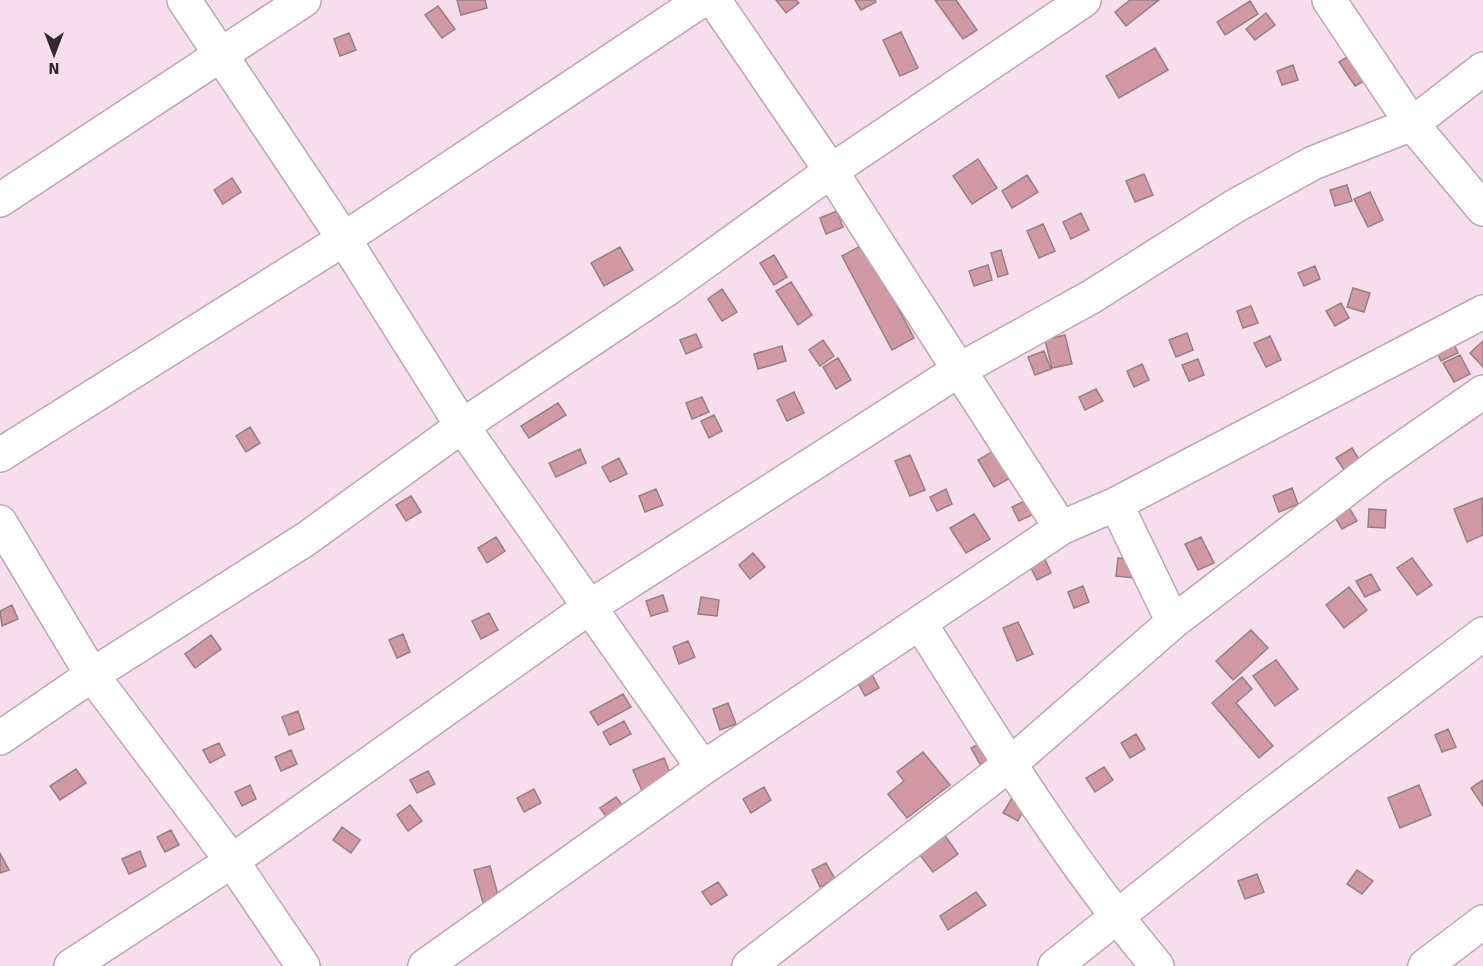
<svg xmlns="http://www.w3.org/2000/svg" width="1483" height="966" font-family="Signika,sans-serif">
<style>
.building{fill:#d199a5;stroke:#987f84;stroke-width:1.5}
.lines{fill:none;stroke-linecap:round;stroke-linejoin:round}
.minor-casing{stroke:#bda5b2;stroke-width:36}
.minor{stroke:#fff;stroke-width:33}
</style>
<rect width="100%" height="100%" fill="#f7deec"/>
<!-- building -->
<path class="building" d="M457,0h28l2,8 -26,7z
M776,0h20l3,3 -13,10z
M855,0h20l1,2 -15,8z
M935,0h21l21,30 -14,9z
M1130,0h29l-33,26 -11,-14z
M1250,1l8,13 -33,21 -8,-13z
M438,6l17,23 -13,9 -17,-23z
M1266,13l9,12 -20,15 -9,-11z
M901,32l17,36 -18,8 -17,-36z
M349,33l7,17 -16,6 -6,-17z
M1155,48l13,22 -49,28 -13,-22z
M1352,54l16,25 -13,7 -16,-24z
M1293,65l5,15 -16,5 -5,-14z
M978,159l19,29 -25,16 -19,-28z
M1144,174l9,21 -18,7 -9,-21z
M1027,175l11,17 -26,16 -10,-17z
M232,178l9,14 -18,12 -9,-14z
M1347,185l5,16 -17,5 -5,-16z
M1370,192l13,28 -15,7 -14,-28z
M837,211l6,16 -17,7 -6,-16z
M1081,213l8,17 -18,9 -8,-17z
M1043,224l12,27 -16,7 -12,-27z
M864,244l50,94 -22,12 -50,-94z
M620,247l13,23 -29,16 -13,-23z
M1001,250l7,24 -10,3 -7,-24z
M774,255l13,22 -13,8 -14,-22z
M988,265l4,15 -18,6 -5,-15z
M1315,266l5,13 -16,7 -6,-13z
M791,282l21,33 -14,10 -22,-34z
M1353,288l17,5 -6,19 -17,-5z
M722,289l15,23 -15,9 -14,-22z
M1341,303l8,15 -14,8 -9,-15z
M1251,306l7,17 -15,5 -6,-17z
M1187,333l6,17 -17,7 -7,-17z
M696,334l6,13 -16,7 -6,-14z
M1065,335l7,29 -20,4 -7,-28z
M1270,336l11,24 -15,7 -12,-24z
M823,340l11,16 -14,10 -11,-16z
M1452,340l6,13 -17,8 -6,-13z
M1483,341v26l-13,-14z
M782,346l4,15 -28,8 -4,-15z
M1044,351l7,18 -16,6 -7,-18z
M1460,355l10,19 -16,8 -11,-19z
M838,358l13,22 -15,9 -13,-22z
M1198,359l6,16 -15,6 -7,-16z
M1142,364l7,16 -15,7 -7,-16z
M1096,389l7,12 -18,9 -6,-13z
M794,392l10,21 -17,8 -10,-21z
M702,397l7,15 -17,7 -6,-16z
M558,403l8,12 -37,23 -8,-12z
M714,415l8,16 -13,7 -8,-17z
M250,427l10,16 -14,9 -10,-16z
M1352,448l8,13 -15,10 -9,-13z
M580,449l6,14 -30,14 -7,-14z
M995,450l17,27 -18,10 -16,-27z
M910,455l15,35 -15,6 -15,-35z
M619,458l8,16 -17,8 -8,-15z
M1292,488l6,16 -19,8 -6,-16z
M656,489l7,16 -18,7 -6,-16z
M946,489l6,15 -15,7 -7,-14z
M411,496l10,16 -15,9 -10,-16z
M1031,498l7,14 -19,9 -7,-14z
M1482,498l1,37 -16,7 -13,-33z
M1347,504l10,17 -15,8 -10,-17z
M1369,509l17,1 -1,18 -17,-1z
M974,514l16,25 -24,14 -16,-25z
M496,537l9,14 -18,12 -9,-15z
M1201,537l13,26 -16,7 -13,-26z
M753,553l12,14 -15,12 -11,-14z
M1044,557l7,16 -14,7 -8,-16z
M1118,558l18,2 -2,18 -18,-2z
M1412,558l20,27 -15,10 -20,-27z
M1371,574l9,16 -15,7 -9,-16z
M1083,586l6,16 -15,6 -6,-16z
M1349,587l18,23 -23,18 -18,-23z
M663,595l5,16 -17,5 -5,-15z
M701,597l18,3 -2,16 -19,-2z
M12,605l6,14 -16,7 -2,-15z
M489,613l9,17 -17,9 -9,-18z
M1018,622l15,32 -16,7 -14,-33z
M1251,630l17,18 -35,32 -17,-19z
M403,634l7,18 -13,6 -8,-18z
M211,635l10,14 -26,19 -10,-14z
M688,641l7,16 -16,7 -6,-17z
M1276,660l22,29 -23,17 -22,-30z
M871,673l8,15 -14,8 -8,-15z
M1242,677l10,12 -16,14 37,43 -14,12 -47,-55z
M623,694l8,13 -33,18 -8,-13z
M728,703l8,21 -16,6 -7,-21z
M298,711l6,18 -15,6 -7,-18z
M624,721l7,13 -21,11 -7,-13z
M1448,729l8,18 -14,5 -7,-17z
M1136,734l9,15 -15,9 -9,-15z
M983,742l9,16 -12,6 -9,-16z
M219,743l6,12 -15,8 -7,-13z
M291,750l6,14 -16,7 -6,-14z
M923,752l27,33 -43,33 -19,-24 16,-13 -7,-9z
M664,758l9,22 -30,13 -10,-23z
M1104,767l9,13 -18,12 -9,-14z
M76,769l10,14 -26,17 -10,-14z
M428,771l7,13 -18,9 -7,-13z
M1483,780v26l-12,-18z
M250,785l6,14 -14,7 -7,-14z
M1419,785l12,30 -31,13 -12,-30z
M764,787l7,13 -20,13 -8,-14z
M534,789l7,14 -17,9 -7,-14z
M616,797l10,13 -16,12 -10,-14z
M1012,798l14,7 -8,16 -15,-8z
M410,805l12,16 -14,10 -11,-16z
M342,827l18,13 -9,13 -18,-13z
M939,827l19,27 -25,18 -20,-26z
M171,830l8,15 -14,7 -8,-15z
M140,851l6,15 -17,8 -7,-15z
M0,853l9,17 -9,3z
M826,863l9,16 -15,8 -8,-17z
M490,866l9,33 -16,4 -9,-33z
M1357,870l16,11 -11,13 -15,-10z
M1257,874l7,18 -19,7 -7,-18z
M718,882l9,13 -16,10 -9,-13z
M976,892l10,13 -38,25 -8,-14z"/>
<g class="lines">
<defs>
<path id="minor" d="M184,0l160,239 118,187 241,342
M714,0l117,171 230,357
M1329,0l83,124 71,85
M0,200l304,-200
M0,455l344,-216 358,-239
M1116,504l57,118
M0,522l92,153 140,186 71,105
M920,623c74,117 147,236 237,343
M0,738l92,-63 214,-136 156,-113 208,-139 161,-116 253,-171
M71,966l161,-105 359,-255 368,-236 132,-73 144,-91 78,-43 99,-39 71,-55
M425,966l278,-198 358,-240 55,-24 367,-192
M749,966l261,-202 163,-142 205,-157 105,-73
M1055,966l196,-156 232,-176
M1425,966l58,-44"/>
</defs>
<!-- minor casing -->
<use href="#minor" class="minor-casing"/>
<!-- minor -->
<use href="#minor" class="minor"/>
</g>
<!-- north arrow -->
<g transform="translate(54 54) rotate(180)" stroke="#f7deec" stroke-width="4.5" paint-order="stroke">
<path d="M0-4.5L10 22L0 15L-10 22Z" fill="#32292e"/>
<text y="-9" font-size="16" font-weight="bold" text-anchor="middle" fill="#32292e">N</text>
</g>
</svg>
